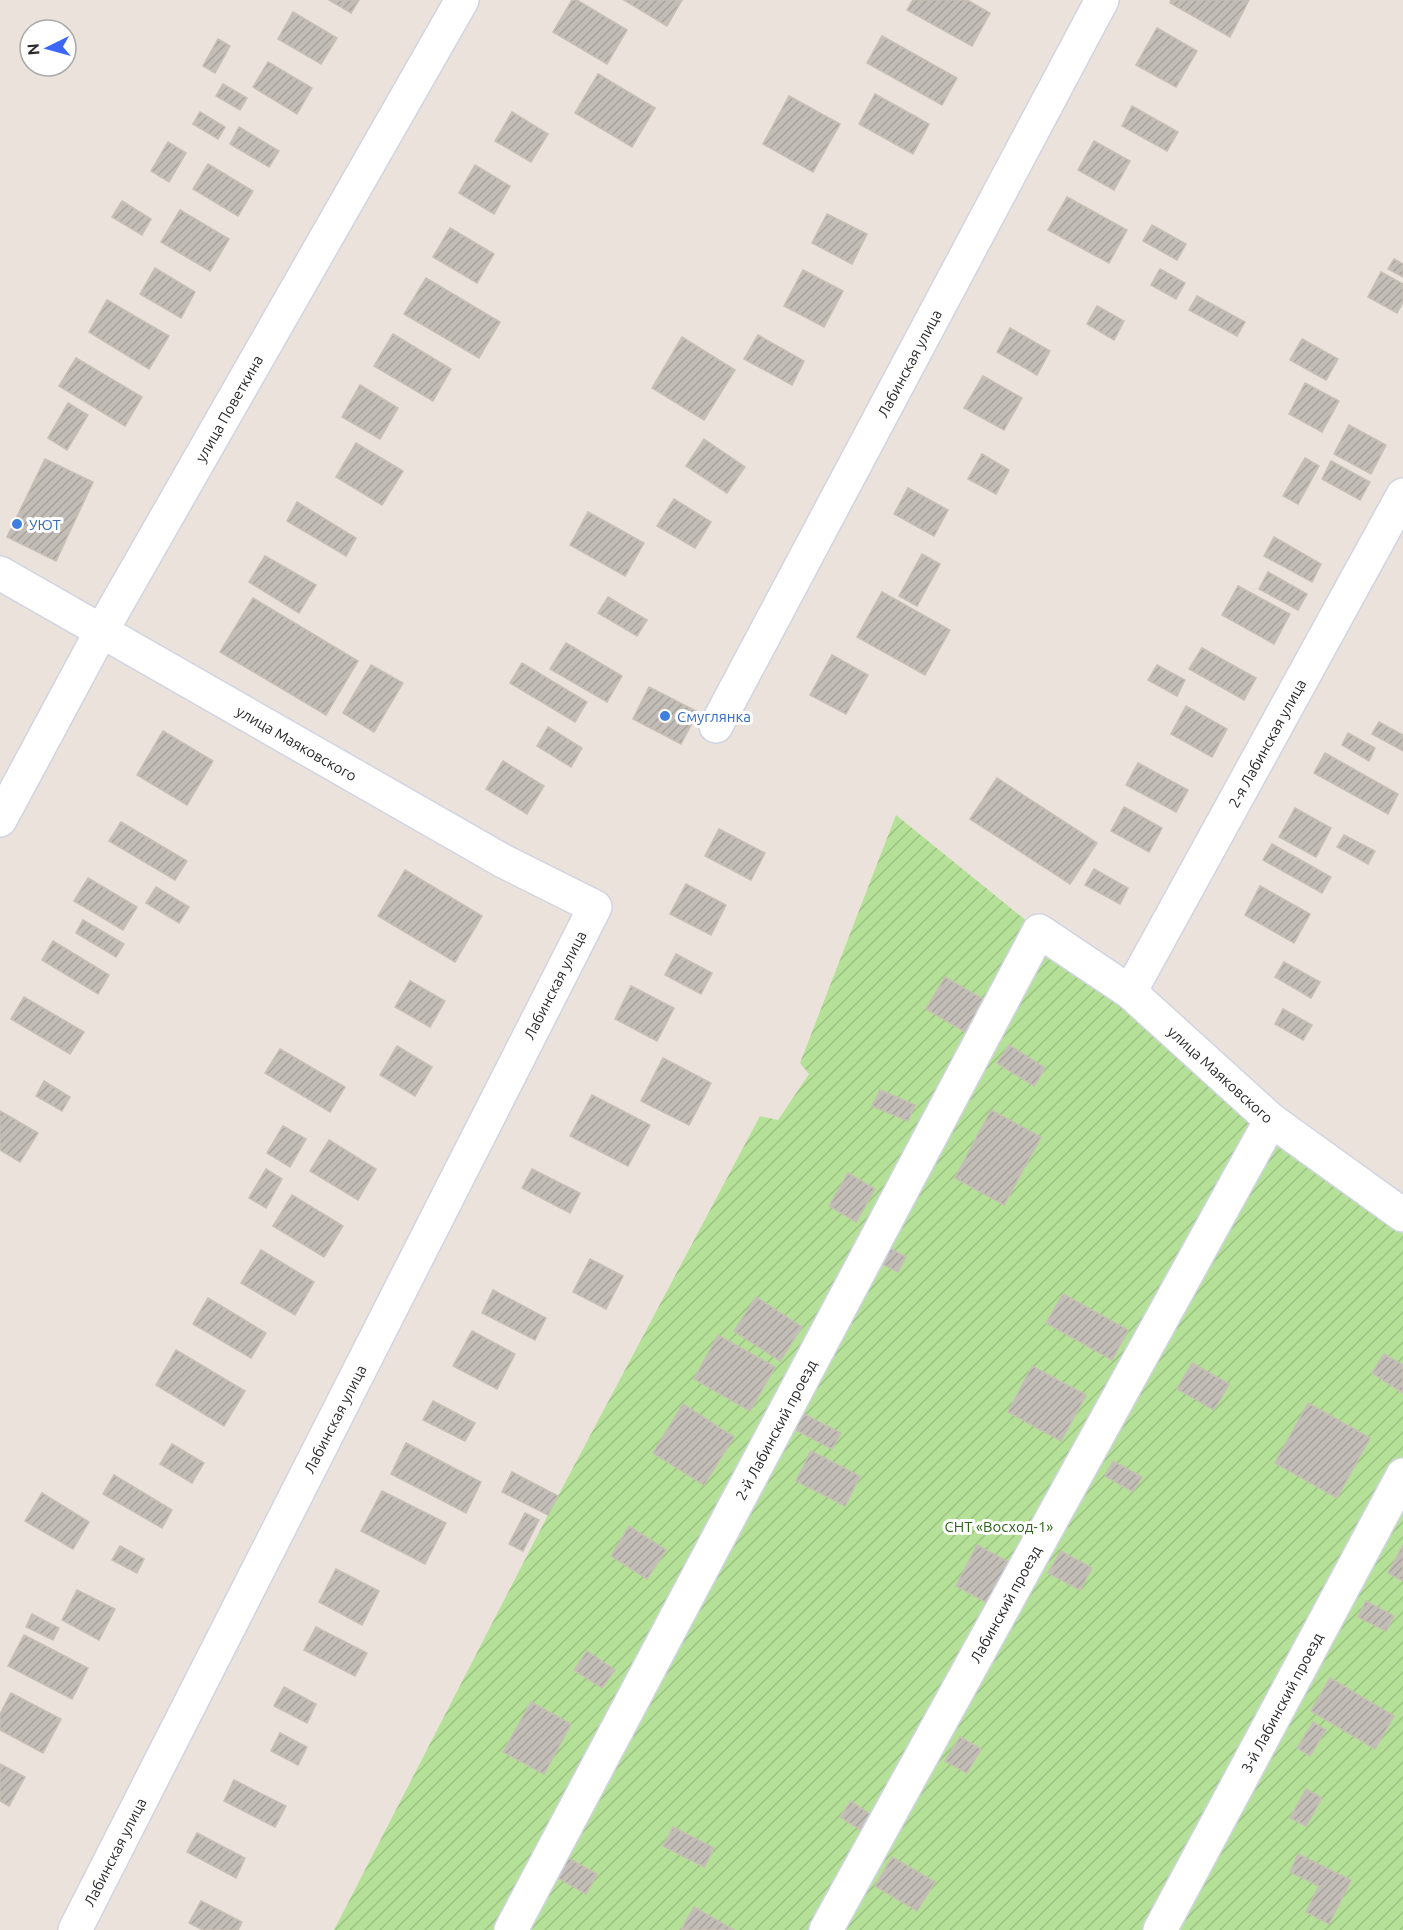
<svg xmlns="http://www.w3.org/2000/svg" width="1403" height="1930" font-family="Ubuntu,sans-serif">
<style>
.garden{fill:url(#garden-furrows)}
.building{fill:url(#building-hatch);stroke:#c6bfb4;stroke-width:1.5}
.lines{fill:none;stroke-linecap:round;stroke-linejoin:round}
.minor-casing{stroke:#d0d4e2;stroke-width:36}
.minor{stroke:#fff;stroke-width:33}
.shop-dot{fill:#3f7fe0;stroke:#fff;stroke-width:2}
.labels{text-anchor:middle;dominant-baseline:central;stroke-width:6;stroke-linejoin:round;paint-order:stroke}
.street-label{font-size:15px;fill:#292929;stroke:#fff}
.shop-label{font-size:15px;fill:#366cbe;stroke:#fff;text-anchor:start}
.park-label{font-size:15px;fill:#2d641a;stroke:#fff}
</style>
<defs>
<pattern id="garden-furrows" width="10" height="10" patternUnits="userSpaceOnUse" patternTransform="scale(1.5)"><rect width="10" height="10" fill="#b4e197"/><path d="M-1 1l2-2M0 10L10 0M9 11l2-2" fill="none" stroke="#9bc182"/></pattern>
<pattern id="building-hatch" width="6" height="6" patternUnits="userSpaceOnUse" patternTransform="scale(1.5)"><rect width="6" height="6" fill="#c3bdb7"/><path d="M-1 1l2-2M0 6l6-6M5 7l2-2" fill="none" stroke="#a8a29d"/></pattern>
</defs>
<rect width="100%" height="100%" fill="#ebe3db"/>
<!-- garden -->
<path class="garden" d="M896,815l143,116 364,284v715h-1069l216,-419 210,-395 18,4 31,-46 -9,-11z"/>
<!-- building -->
<path class="building" d="M329,0h30l-8,13z
M572,0h5l50,30 -20,34 -54,-32z
M624,0h58l-15,26z
M913,0h54l23,13 -18,33 -65,-36z
M1171,0h78l-19,37 -60,-34z
M293,12l44,26 -16,26 -43,-25z
M1157,28l40,23 -21,36 -40,-22z
M882,36l75,42 -15,27 -75,-42z
M218,39l12,7 -15,27 -12,-7z
M268,62l44,26 -15,26 -44,-27z
M598,74l57,34 -23,39 -57,-34z
M223,84l24,14 -7,12 -24,-14z
M875,94l54,30 -16,30 -54,-30z
M789,96l51,28 -27,48 -50,-28z
M1132,106l46,26 -11,19 -45,-25z
M200,112l25,15 -7,12 -25,-15z
M512,112l36,22 -17,28 -36,-21z
M239,127l40,24 -10,16 -39,-23z
M1094,141l36,20 -16,29 -36,-20z
M168,142l18,11 -17,29 -18,-11z
M208,164l45,27 -15,25 -45,-27z
M475,165l35,21 -16,28 -35,-21z
M1067,197l60,33 -18,33 -61,-33z
M122,201l29,18 -9,16 -30,-18z
M180,210l49,29 -19,32 -49,-29z
M827,214l40,20 -15,30 -40,-21z
M1152,225l34,19 -9,16 -34,-19z
M450,228l44,26 -17,29 -44,-26z
M1394,259l9,5v13l-15,-8z
M155,268l40,24 -14,26 -41,-24z
M1160,269l25,14 -9,16 -25,-14z
M803,270l40,21 -19,36 -40,-21z
M1381,272l22,12v18l-6,11 -29,-16z
M426,278l74,44 -21,36 -75,-44z
M1197,296l48,26 -8,14 -48,-26z
M107,300l62,36 -20,33 -60,-37z
M1097,306l27,15 -10,19 -27,-16z
M1010,328l40,23 -13,24 -40,-23z
M393,334l58,35 -18,32 -59,-35z
M758,335l46,26 -12,24 -48,-26z
M682,337l53,33 -31,50 -52,-32z
M1302,339l36,20 -12,21 -36,-20z
M76,358l66,39 -17,29 -66,-40z
M983,376l39,22 -18,32 -40,-22z
M1305,383l34,18 -17,31 -33,-18z
M360,385l38,23 -18,31 -38,-22z
M68,403l20,12 -21,35 -19,-12z
M1349,425l37,20 -15,29 -37,-20z
M704,439l41,28 -18,26 -41,-27z
M356,443l47,28 -21,34 -46,-28z
M982,454l27,16 -13,24 -28,-15z
M1305,458l14,8 -21,38 -15,-8z
M45,459l48,23 -37,79 -49,-24z
M1331,461l39,21 -10,18 -38,-21z
M908,488l40,22 -14,26 -40,-22z
M674,499l37,23 -16,26 -38,-22z
M297,502l59,36 -10,18 -59,-35z
M588,512l56,31 -19,33 -55,-31z
M1274,537l47,27 -9,18 -48,-26z
M922,554l18,10 -23,42 -18,-10z
M265,556l51,29 -17,28 -50,-31z
M1268,572l39,22 -9,16 -39,-21z
M1238,586l52,28 -16,30 -52,-29z
M882,592l68,38 -25,45 -68,-38z
M608,597l39,23 -10,16 -39,-23z
M253,598l105,63 -32,54 -106,-63z
M566,643l56,33 -15,26 -57,-33z
M1202,648l54,30 -12,22 -55,-31z
M832,655l36,20 -22,39 -36,-19z
M522,663l65,39 -12,20 -65,-39z
M371,665l32,18 -29,49 -31,-19z
M1157,665l28,15 -8,16 -29,-16z
M649,687l49,25 -17,32 -48,-25z
M1186,706l41,23 -15,28 -41,-23z
M1379,722l24,13v16l-31,-17z
M548,727l34,21 -11,19 -34,-21z
M163,731l50,30 -26,44 -50,-30z
M1348,733l27,15 -6,13 -27,-16z
M1325,753l73,41 -10,20 -74,-41z
M503,761l41,25 -17,28 -41,-25z
M1138,763l50,27 -12,22 -50,-27z
M997,778l100,65 -27,41 -100,-65z
M1124,807l38,21 -13,24 -38,-21z
M1295,808l36,20 -15,29 -37,-20z
M121,822l66,39 -12,19 -66,-39z
M719,829l46,24 -14,27 -46,-24z
M1344,835l31,16 -7,13 -31,-17z
M1272,844l59,33 -9,16 -59,-33z
M1094,869l34,19 -8,16 -35,-19z
M405,870l77,46 -27,46 -77,-46z
M88,878l49,29 -14,23 -49,-29z
M686,884l40,21 -15,30 -41,-21z
M1260,886l50,28 -16,29 -49,-28z
M156,887l33,20 -10,16 -33,-20z
M83,920l41,24 -8,13 -40,-24z
M53,941l56,34 -11,19 -56,-34z
M676,954l36,19 -11,21 -36,-19z
M1284,962l36,20 -9,16 -36,-21z
M945,977l41,24 -19,32 -41,-24z
M410,981l35,20 -15,26 -35,-20z
M631,986l43,22 -17,33 -42,-22z
M24,997l60,35 -14,22 -59,-35z
M1283,1009l29,16 -9,15 -28,-16z
M1009,1045l36,23 -11,18 -37,-23z
M397,1046l35,21 -17,29 -35,-21z
M280,1049l65,38 -15,25 -65,-39z
M663,1058l48,25 -22,42 -48,-24z
M44,1081l26,16 -8,14 -26,-15z
M880,1090l35,15 -7,16 -36,-15z
M592,1095l58,30 -22,41 -58,-30z
M991,1110l50,27 -37,68 -49,-27z
M0,1111l38,22 -18,29 -20,-12z
M283,1126l23,13 -16,28 -23,-14z
M329,1140l47,29 -18,31 -48,-29z
M266,1169l16,10 -16,29 -17,-10z
M532,1169l48,24 -10,20 -48,-25z
M848,1173l27,16 -19,33 -27,-16z
M292,1195l51,31 -19,31 -51,-31z
M886,1246l20,11 -8,15 -20,-10z
M261,1250l53,32 -19,33 -54,-32z
M590,1259l33,17 -17,33 -33,-17z
M493,1290l53,28 -11,22 -53,-27z
M1063,1294l65,36 -16,30 -66,-37z
M756,1297l46,30 -22,34 -46,-30z
M208,1298l58,35 -15,25 -58,-34z
M472,1331l43,23 -18,35 -44,-23z
M718,1335l57,32 -25,44 -56,-32z
M176,1350l69,41 -21,35 -68,-41z
M1384,1354l19,11v28l-31,-20z
M1192,1363l37,21 -15,26 -37,-21z
M1032,1366l54,29 -25,46 -53,-29z
M433,1401l42,22 -10,18 -42,-21z
M1308,1403l62,35 -33,60 -62,-35z
M683,1404l51,33 -30,48 -51,-32z
M798,1411l43,22 -9,16 -42,-22z
M406,1443l75,39 -15,31 -75,-39z
M172,1444l32,19 -12,20 -32,-19z
M811,1451l49,25 -15,30 -49,-25z
M1113,1461l29,16 -9,15 -28,-16z
M512,1472l46,24 -10,19 -46,-23z
M114,1475l58,35 -10,18 -59,-34z
M382,1491l64,32 -21,41 -64,-33z
M42,1493l47,29 -16,27 -48,-28z
M525,1513l14,7 -16,31 -14,-7z
M629,1526l37,24 -19,29 -36,-23z
M977,1545l35,19 -21,41 -35,-19z
M1403,1545v36l-15,-8z
M120,1546l24,13 -7,14 -25,-13z
M1061,1551l31,17 -12,22 -32,-17z
M336,1569l43,22 -17,34 -43,-23z
M77,1590l38,19 -16,31 -37,-20z
M1366,1601l28,15 -8,15 -28,-14z
M32,1614l27,14 -6,12 -27,-13z
M316,1627l51,26 -12,23 -51,-26z
M24,1635l64,33 -16,31 -64,-33z
M587,1651l28,19 -13,18 -28,-18z
M1330,1678l64,38 -19,33 -64,-38z
M284,1687l32,17 -9,19 -33,-17z
M11,1693l50,26 -18,34 -43,-23v-16z
M531,1702l40,22 -27,50 -41,-22z
M1313,1722l13,8 -16,26 -13,-8z
M280,1733l27,14 -9,18 -27,-14z
M960,1737l21,12 -14,24 -22,-12z
M0,1764l25,13 -16,29 -9,-5z
M234,1780l52,26 -11,21 -51,-26z
M1306,1789l16,9 -16,28 -16,-8z
M851,1801l21,15 -10,15 -22,-14z
M673,1827l41,21 -10,19 -41,-21z
M197,1833l48,25 -9,20 -49,-26z
M561,1854l36,20 -11,20 -35,-20z
M1298,1854l53,26 -22,44 -23,-12 13,-26 -29,-14z
M892,1857l43,25 -18,29 -42,-25z
M201,1901l41,21 -4,8h-35l-14,-7z
M694,1907l40,23h-53z"/>
<g class="lines">
<defs>
<g id="minor">
<path id="s1" d="M0,573l503,288 92,46 -520,1023"/>
<path id="s2" d="M716,726l386,-726"/>
<path id="s3" d="M0,820l102,-190 360,-630"/>
<path id="s4" d="M1130,992l273,-497"/>
<path id="s5" d="M511,1930l528,-999 91,61 141,128 132,95"/>
<path id="s6" d="M826,1930l445,-810"/>
<path id="s7" d="M1160,1930l243,-455"/>
</g>
</defs>
<!-- minor casing -->
<use href="#minor" class="minor-casing"/>
<!-- minor -->
<use href="#minor" class="minor"/>
</g>
<!-- markers -->
<g class="shop-dot">
<circle cx="17" cy="524" r="6"/>
<circle cx="665" cy="716" r="6"/>
</g>
<g class="labels">
<!-- street labels -->
<g class="street-label">
<text stroke="none"><textPath href="#s2" startOffset="411">Лабинская улица</textPath></text>
<text stroke="none"><textPath href="#s3" startOffset="471">улица Поветкина</textPath></text>
<text stroke="none"><textPath href="#s1" startOffset="342">улица Маяковского</textPath></text>
<text stroke="none"><textPath href="#s4" startOffset="284">2-я Лабинская улица</textPath></text>
<text transform="translate(555 985) rotate(-63)">Лабинская улица</text>
<text stroke="none"><textPath href="#s5" startOffset="1362">улица Маяковского</textPath></text>
<text transform="translate(335 1419) rotate(-63)">Лабинская улица</text>
<text stroke="none"><textPath href="#s5" startOffset="566">2-й Лабинский проезд</textPath></text>
<text stroke="none"><textPath href="#s6" startOffset="372">Лабинский проезд</textPath></text>
<text stroke="none"><textPath href="#s7" startOffset="258">3-й Лабинский проезд</textPath></text>
<text transform="translate(115 1852) rotate(-63)">Лабинская улица</text>
</g>
<!-- shop labels -->
<g class="shop-label">
<text x="29" y="524">УЮТ</text>
<text x="677" y="716">Смуглянка</text>
</g>
<!-- park labels -->
<g class="park-label">
<text x="999" y="1526">СНТ «Восход-1»</text>
</g>
</g>
<!-- north arrow -->
<g transform="translate(48 48) rotate(265)"><circle r="28" fill="#ffffff" stroke="#a9a9a9" stroke-width="1.5"/>
<path d="M0-4.5L10 22L0 15L-10 22Z" fill="#3c66f7"/>
<text y="-9" font-size="16" font-weight="bold" text-anchor="middle" fill="#292929">N</text>
</g>
</svg>
